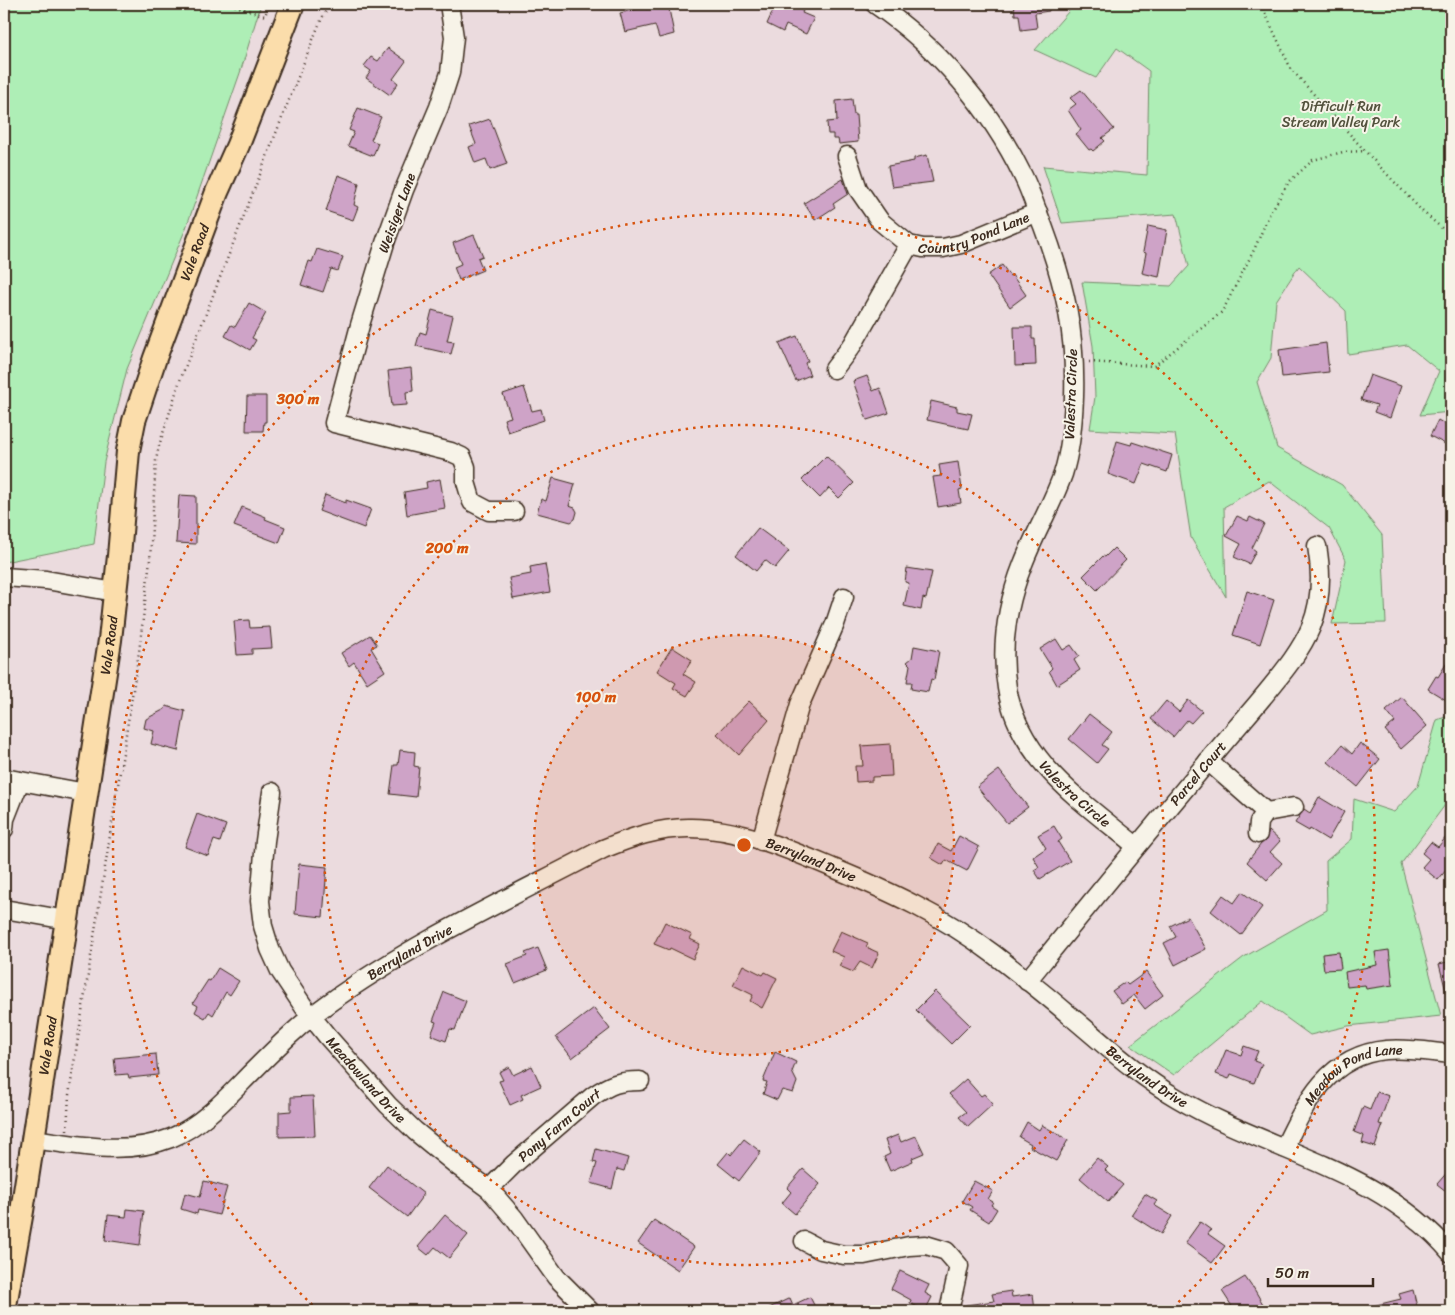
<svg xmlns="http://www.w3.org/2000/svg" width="1455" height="1315" font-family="Sriracha,sans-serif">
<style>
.green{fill:#aeeeb6;stroke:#748c6a}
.building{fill:#cea3c7;stroke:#3b2a1e}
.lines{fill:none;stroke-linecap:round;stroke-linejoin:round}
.minor-casing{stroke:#3b2a1e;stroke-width:21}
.major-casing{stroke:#3b2a1e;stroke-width:26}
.path{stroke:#3b2a1e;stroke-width:2.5;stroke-dasharray:1 4;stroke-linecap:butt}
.minor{stroke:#f7f3e8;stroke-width:18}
.major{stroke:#fbddab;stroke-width:22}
.ring{fill:none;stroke:#d7540e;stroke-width:2.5;stroke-dasharray:2.5 5}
.labels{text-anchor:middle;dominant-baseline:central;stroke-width:4;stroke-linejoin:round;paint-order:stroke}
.park-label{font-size:14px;fill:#52513c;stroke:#f7f3e8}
.street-label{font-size:14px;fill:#3b2a1e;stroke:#f7f3e8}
.centre{fill:#d7540e;stroke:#f7f3e8;stroke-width:2.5}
.ring-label{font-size:15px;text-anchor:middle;font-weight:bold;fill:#d7540e;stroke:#f7f3e8;stroke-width:4;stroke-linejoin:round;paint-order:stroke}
</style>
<rect width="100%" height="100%" fill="#ebdbde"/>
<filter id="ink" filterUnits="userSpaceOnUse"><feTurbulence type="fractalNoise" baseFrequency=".02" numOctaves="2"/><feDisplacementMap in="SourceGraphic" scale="10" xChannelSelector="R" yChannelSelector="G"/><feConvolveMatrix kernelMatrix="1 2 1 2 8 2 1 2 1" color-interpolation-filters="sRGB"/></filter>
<g filter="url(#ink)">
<!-- green -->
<path class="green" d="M4,4h257l-21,69 -54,155 -59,141 -23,93 -10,82 -90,18z
M1075,4h376v408l-31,3 19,-44 -32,-26 -59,9 -2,-43 -47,-45 -23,35 -5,57 -14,24 20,66 65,37 40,50 4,88 -54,1 14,-64 -17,-32 -60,-47 -45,26 2,90 -35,-59 -16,-104 -85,-5 5,-32 -2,-51 -11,-64 89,4 18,-20 -13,-52 -114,9 -19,-57 104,9 2,-104 -32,-23 -21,30 -61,-28z
M1451,715v82l-50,67 40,152 -93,10 -38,9 -47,-34 -89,74 -44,-30 114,-88 83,-47 -1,-49 26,-22 2,-40 40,13 24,-26 19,-66z"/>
<!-- building -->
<path class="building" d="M668,4l6,30 -15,4 -4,-13 -30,7 -5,-19 25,-6 1,2z
M776,4h12l15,7 -1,2 12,5 -8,16 -20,-9 -3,7 -16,-8z
M1014,4h35v7l-14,2 2,15 -16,2 -2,-15h-4z
M388,48l18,13 -13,18 5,4 -8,12 -24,-17 5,-7 -7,-5 7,-9 7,4z
M1081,90l33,39 -12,9 3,3 -12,10 -2,-2 -2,1 -13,-16 5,-4 -13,-20 8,-6 -6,-6z
M852,99l2,16h2l2,27 -19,2 -1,-5h-5v-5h-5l-1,-12 10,-1 -1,-20z
M358,108l23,9 -10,23 7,3 -5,13 -25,-10 6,-14 -5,-2z
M490,119l17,45 -17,6 -4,-11 -11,4 -6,-16 7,-3 -7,-18z
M927,155l6,27 -41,5 -4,-21 26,-5v-3z
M338,175l21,8 -5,22 4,2 -5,13 -27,-9z
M843,179l5,15 -15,10 2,3 -20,13 -11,-17z
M1148,226l19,4 -8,47 -17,-4 4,-20 -3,-1z
M474,235l9,21 -5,2 5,12 -24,10 -5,-13 7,-3 -8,-21z
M317,249l26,8 -5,14 -7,-2 -8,23 -22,-7 8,-24 3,1z
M1002,265l8,11 2,-1 14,20 -16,12 -22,-32z
M249,303l17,10 -14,25 4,2 -6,10 -25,-14 6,-11 4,2z
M432,310l21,6 -6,25 7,1 -3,12 -35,-8 4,-14 6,2z
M1014,327h18v12h3l1,26 -21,1z
M797,336l11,25 -3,2 5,12 -14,6 -17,-38z
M1326,343l3,29 -47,5 -3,-27z
M411,368l2,23 -7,1 1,13 -15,1 -4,-35z
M1370,375l31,11 -11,32 -16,-6 3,-7 -16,-5z
M867,376l6,15 7,-3 9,25 -22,7 -14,-39z
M524,387l8,24 9,-2 3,11 -36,12 -4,-13 7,-2 -8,-23z
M247,396h19v26h-2l-1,9h-17z
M931,401l26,6v4l15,3 -4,15 -41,-9z
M1438,420l13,8v19l-21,-11z
M1117,441l14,4 1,-3 40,13 -5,17 -23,-8 -8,20 -28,-10z
M826,456l28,27 -15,15 -10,-10 -9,10 -18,-18z
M958,462l4,27 -3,1 2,13 -23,4 -5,-30 8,-1 -2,-11z
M553,478l22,6 -6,22 6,2 2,4 -2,7 -4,3 -34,-9 4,-14 5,2z
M440,479l5,29 -38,7 -3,-23 23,-4 -1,-6z
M179,495l17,1v48l-20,-1z
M325,495l21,8v-3l25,9 -7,19 -45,-17z
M242,507l24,10 -1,2 20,8 -6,16 -45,-17z
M1237,516l11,5 2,-4 14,7 -12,24 4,3 -7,13 -15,-7 7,-13 -15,-8z
M758,528l31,23 -14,17 -10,-8 -9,11 -20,-16z
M1114,548l12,12 -29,30 -14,-14 20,-20 2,1z
M545,564l5,28 -37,7 -4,-21 22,-4 -1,-7z
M907,568l25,4 -6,27 -3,-1 -2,12 -17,-4 5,-23 -4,-1z
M1247,591l27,9 -14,44 -27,-9z
M249,620l1,8 20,-1 2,21 -20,1v5l-15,1 -3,-34z
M370,635l7,10 -6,3 14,23 -18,12 -13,-21 -5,4 -8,-13z
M1056,639l7,11 8,-5 8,11 -5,4 6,10 -23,15 -8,-14 3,-3 -12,-19z
M914,646l25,5 -5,29 -3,-1 -3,13 -17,-3 1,-7h-5l3,-17 -3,-3 5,-4z
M672,647l20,13 -9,14 13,8 -9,14 -14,-8 3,-5 -19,-12z
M1451,656v47l-23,-14 8,-13 2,1z
M1402,697l25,29 -26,23 -16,-19 10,-8 -9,-11z
M1188,700l14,11 -11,12 -4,-3 -14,17 -22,-18 15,-18 13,11z
M749,701l20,19 -30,35 -22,-21z
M166,706l19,5 -7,40 -27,-7 3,-13 -10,-3 2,-9 19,-10z
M1089,714l23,18 -10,13 6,4 -11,14 -28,-24z
M1360,743l20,16 -22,28 -30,-25 14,-17 10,9z
M890,744l2,32 -20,1v4l-16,1 -1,-16h8l-2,-20z
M400,750l15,2 -1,14 5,1 -3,30 -26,-3 4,-29h4z
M999,770l29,37 -21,16 -30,-36z
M1319,797l25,15 -16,28 -18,-11 -1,2 -14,-8 9,-14 6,4z
M197,814l29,11 -6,17 -6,-2 -6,16 -23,-9z
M1054,826l8,13 -4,3 12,19 -30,18 -6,-9 5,-3 -6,-10 13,-9 -8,-13z
M1269,831l11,10 -10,11 12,11 -15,17 -20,-18 14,-18 5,-4z
M1451,831v33l-13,16 -16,-13 7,-8 -7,-6 9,-11 7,5z
M959,836l20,11 -12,24 -21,-11 -3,5 -12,-7 7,-14 13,7z
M299,864l28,3 -4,50 -28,-3z
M1242,892l20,15 -21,28 -30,-24 12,-16 11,8z
M1188,917l18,32 -31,16 -11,-22 12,-6 -6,-11z
M665,922l27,13 -2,4 10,5 -7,15 -23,-11 -1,2 -15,-6z
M841,931l27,12 -2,4 13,6 -7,15 -12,-6 -7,10 -14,-6 5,-9 -13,-6z
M538,948l9,22 -32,13 -8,-19 20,-8 -2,-3z
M1389,950l4,35 -27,4 -1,-4 -18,2 -2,-15 32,-7 -2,-13z
M1339,952l2,17 -17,1 -2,-16z
M1451,961v34h-4l-8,-31z
M743,965l20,10 2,-3 12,6 -15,30 -12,-7 3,-6 -20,-10z
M218,968l21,13 -9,14 -4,-3 -13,23 -4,-3 -4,6 -10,-6 3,-6 -5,-3 15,-23 2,1z
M1146,972l17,23 -18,14 -11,-14 -12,9 -10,-13 13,-9 3,3z
M935,991l35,34 -19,19 -35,-34z
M444,992l22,9 -11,29 -5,-1 -4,12 -15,-6 5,-13 -3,-1z
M594,1008l16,21 -38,29 -16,-21z
M1244,1046l14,5 -4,10 8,3 -8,19 -23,-9 -2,5 -13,-5 10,-24 15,5z
M775,1052l21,10 -4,10 5,10 -4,11 -11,-3 -5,10 -14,-6 4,-12 -4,-1z
M156,1054l2,21 -29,3 -1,-4 -12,1 -2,-17z
M532,1066l9,20 -20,9 2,4 -13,6 -11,-24 4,-1 -4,-8 10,-5 4,8z
M966,1079l15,17 3,-2 9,10 -25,23 -9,-10 7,-5 -17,-18z
M1377,1092l12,4 -10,28 4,1 -8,22 -13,-4 2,-7 -10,-4 9,-25 7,3z
M313,1096l2,40 -36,1v-25l12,-1v-14z
M1027,1122l12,8 3,-5 26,15 -12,21 -26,-14 1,-3 -12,-7z
M898,1135l3,7 15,-6 8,17 -12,5 1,3 -23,10 -6,-14 6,-3 -5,-14z
M744,1139l17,13 -22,29 -21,-17 10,-12 3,3z
M596,1149l32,9 -4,13 -7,-2 -5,20 -21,-6 6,-20 -4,-1z
M1097,1158l11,9 -3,3 18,15 -15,17 -28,-24z
M387,1165l37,29 -17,23 -38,-29z
M1451,1168v27l-14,-11z
M803,1169l17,15 -25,30 -13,-11 9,-11 -4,-4z
M204,1181l23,6 -8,28 -21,-5 -1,4 -16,-5 4,-16 15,4z
M974,1181l19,10 -5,8 5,3 -2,3 6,4 -8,13 -19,-12 2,-3 -10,-6z
M1145,1194l12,7 -3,4 18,11 -11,18 -30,-19z
M127,1209l17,2 -4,34 -35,-5 3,-25 18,2z
M445,1215l23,20 -19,23 -14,-11 -7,8 -10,-8z
M654,1220l40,27 -16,23 -40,-27z
M1200,1222l11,8 -3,4 17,12 -13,17 -27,-20z
M900,1271l29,14 -4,8 7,4 -7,14 -15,-8 1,-3 -20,-11z
M1245,1277l7,10h1l14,24h-32l-13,-20z
M1413,1290l5,21h-49l-1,-4 33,-8 -2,-5z
M1011,1291l1,6 21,-3 2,17h-68l-1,-6 28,-4 -2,-7z
M810,1297l7,14h-54l27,-13 3,7z"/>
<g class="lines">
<defs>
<g id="minor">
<path d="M449,4l5,33 -4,36 -11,34 -35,83 -19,53 -25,82 -26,98 117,29 11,5 4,10v15l6,20 17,9h25"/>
<path id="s1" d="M875,4c62,42 115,104 148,172 8,16 13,33 20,50 22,59 33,107 31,171 -1,26 -3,52 -11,77 -11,31 -28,59 -40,90 -15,38 -23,82 -16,124 12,73 76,114 129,158"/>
<path id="s2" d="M847,156l11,33 22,32 29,24 14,3h20l18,-4 77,-32"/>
<path d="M834,369l19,-25 56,-99"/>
<path d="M4,577l42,3 69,12"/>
<path d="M1208,761l58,51 28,-5"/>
<path d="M4,778l82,15"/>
<path id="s3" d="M272,792l-7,49 -5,60 3,25 7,23 10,22 24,36 23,29 61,69 27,26 44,36 30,22 25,29 42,59 34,34"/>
<path d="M4,829l1,-10 15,-38"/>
<path d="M1258,834l1,-12 7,-10"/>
<path d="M761,841l39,-137 35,-80 9,-27"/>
<path d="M4,909l63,11"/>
<path id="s4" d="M1027,981c61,-75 121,-149 183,-222 27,-33 57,-64 82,-99 7,-10 14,-21 19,-33 11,-27 11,-53 6,-81"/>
<path id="s5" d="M33,1139c46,6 93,17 138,-1 33,-14 57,-42 82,-67 24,-24 48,-48 76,-68 85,-61 181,-105 274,-154 27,-11 55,-21 85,-21 49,-1 100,21 145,40 56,23 110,48 159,85 26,20 52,40 76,61 36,30 69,61 109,84 91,54 202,70 274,155"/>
<path id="s6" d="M1284,1148c22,-46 45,-93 102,-98 22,-2 44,2 65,4"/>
<path id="s7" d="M489,1189l25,-25 79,-68c18,-12 25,-15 47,-15"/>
<path d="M804,1241l17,9 23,5h20l45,-9 17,-1 20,6 13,15 -10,45"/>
</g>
<g id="major">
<path id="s8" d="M4,1311l18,-100 88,-571 9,-84 9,-105 6,-30 21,-63 62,-166 21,-47 55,-141"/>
</g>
</defs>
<!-- minor casing -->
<use href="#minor" class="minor-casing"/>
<!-- major casing -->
<use href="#major" class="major-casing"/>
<!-- path -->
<path class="path" d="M230,4l35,12 4,-12
M1261,4l30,65 74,82 58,61 28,24
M1089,362l65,4 68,-54 32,-62 15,-35 20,-33 24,-22 30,-8 22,-1
M67,1130l2,-35 70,-443 11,-92 6,-100 3,-14 20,-63 108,-278 31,-78 11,-23"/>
<!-- minor -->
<use href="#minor" class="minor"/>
<!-- major -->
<use href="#major" class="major"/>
</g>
</g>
<!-- distance rings -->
<circle cx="744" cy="845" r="210" fill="#d7540e" fill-opacity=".12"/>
<g class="ring">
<circle cx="744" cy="845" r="210"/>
<circle cx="744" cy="845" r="420"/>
<path d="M318 1310A631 631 0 1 1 1170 1310"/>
</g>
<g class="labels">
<!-- park labels -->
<g class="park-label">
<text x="1341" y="106">Difficult Run<tspan x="1341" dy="16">Stream Valley Park</tspan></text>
</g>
<!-- street labels -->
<g class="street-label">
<text transform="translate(397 213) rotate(-70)">Weisiger Lane</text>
<text stroke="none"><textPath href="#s2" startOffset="179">Country Pond Lane</textPath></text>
<text stroke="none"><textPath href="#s8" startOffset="1079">Vale Road</textPath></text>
<text transform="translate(1071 394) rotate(-88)">Valestra Circle</text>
<text stroke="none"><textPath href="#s8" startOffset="674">Vale Road</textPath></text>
<text stroke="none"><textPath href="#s4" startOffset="269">Parcel Court</textPath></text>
<text stroke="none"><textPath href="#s1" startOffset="890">Valestra Circle</textPath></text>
<text stroke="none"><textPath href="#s5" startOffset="879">Berryland Drive</textPath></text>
<text stroke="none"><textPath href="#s5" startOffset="444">Berryland Drive</textPath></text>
<text stroke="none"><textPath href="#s8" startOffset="269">Vale Road</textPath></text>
<text stroke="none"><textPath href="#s5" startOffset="1282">Berryland Drive</textPath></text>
<text stroke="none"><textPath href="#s3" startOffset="322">Meadowland Drive</textPath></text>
<text stroke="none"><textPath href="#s6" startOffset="108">Meadow Pond Lane</textPath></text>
<text stroke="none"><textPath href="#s7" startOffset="95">Pony Farm Court</textPath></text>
</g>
</g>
<circle cx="744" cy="845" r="8" class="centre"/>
<g class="ring-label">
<text x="298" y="404">300 m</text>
<text x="447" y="553">200 m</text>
<text x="596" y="702">100 m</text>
</g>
<!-- margin -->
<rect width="1455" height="1315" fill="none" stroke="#f7f3e8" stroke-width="20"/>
<rect x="10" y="10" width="1435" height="1295" fill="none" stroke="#3b2a1e" stroke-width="2" filter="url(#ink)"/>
<!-- scale -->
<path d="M1268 1278v8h105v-8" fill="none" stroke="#3b2a1e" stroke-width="2.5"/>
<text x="1275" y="1278" font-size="15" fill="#3b2a1e" stroke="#f7f3e8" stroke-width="4" paint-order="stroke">50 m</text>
</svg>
